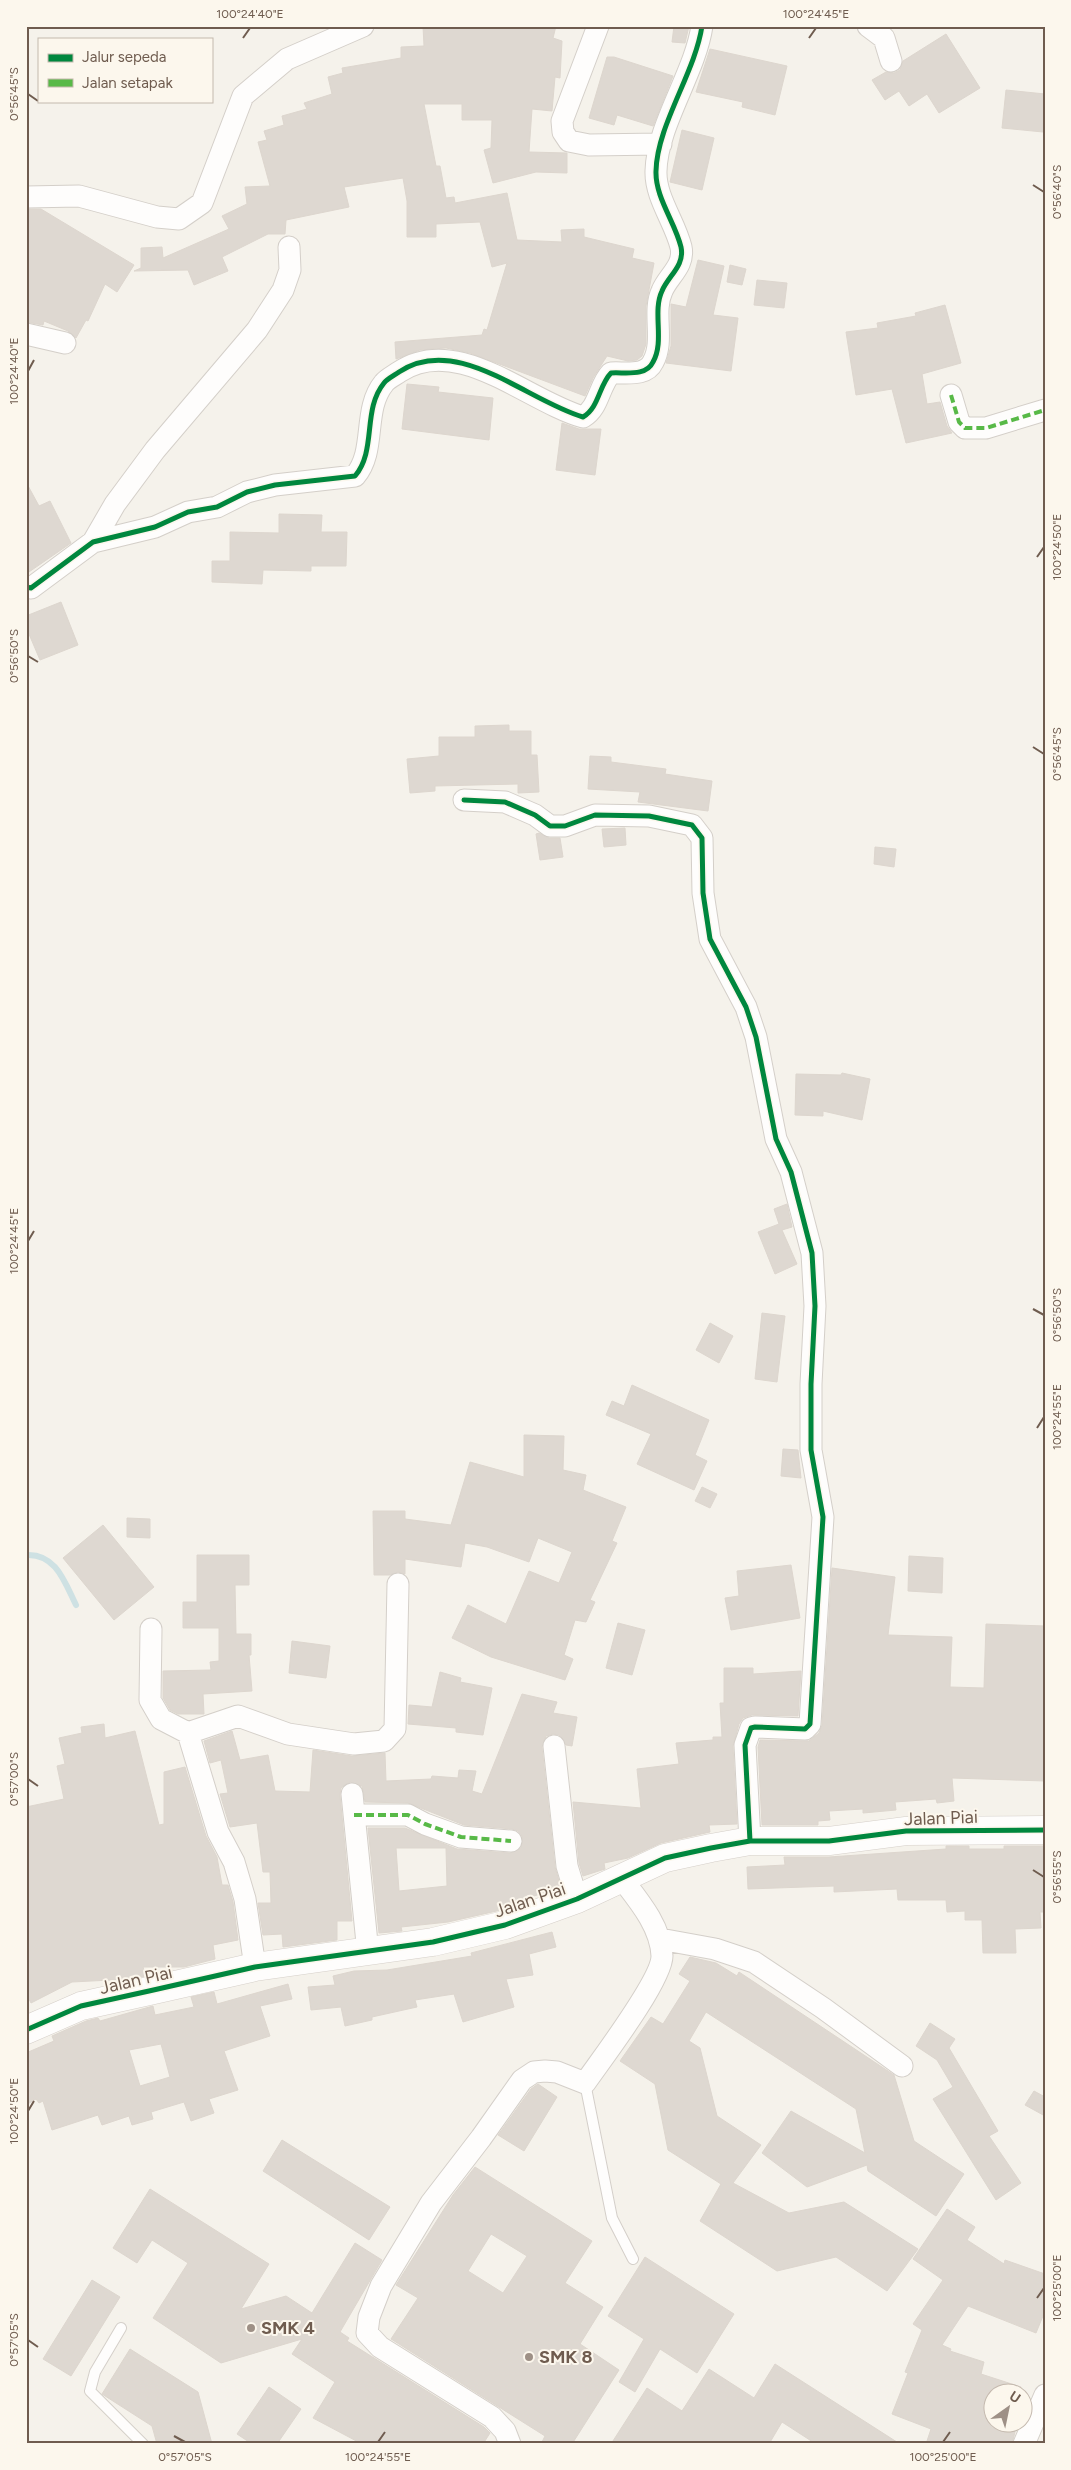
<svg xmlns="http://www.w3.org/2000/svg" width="1071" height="2470" font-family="Figtree,sans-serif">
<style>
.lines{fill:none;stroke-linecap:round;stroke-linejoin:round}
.stream{stroke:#cee1e3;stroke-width:6}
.building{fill:#ded8d1;stroke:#ddd6ce;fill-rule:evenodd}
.lane-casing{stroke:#d4cfc9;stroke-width:12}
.street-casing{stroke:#d4cfc9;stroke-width:23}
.secondary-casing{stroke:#d5cfc9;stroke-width:29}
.lane{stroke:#fefdfc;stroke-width:10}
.street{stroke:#fefdfc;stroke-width:21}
.secondary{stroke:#fefdfc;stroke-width:28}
.quiet{stroke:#58b947;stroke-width:4;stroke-dasharray:8 4;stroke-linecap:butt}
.cycleway-casing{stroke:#fcf7ed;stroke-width:8}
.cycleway{stroke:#00873e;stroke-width:5}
.ticks{fill:none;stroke:#6f5c4f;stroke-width:2}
.poi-dot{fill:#9e9086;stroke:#fcf7ed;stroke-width:2}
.labels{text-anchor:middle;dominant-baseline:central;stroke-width:4;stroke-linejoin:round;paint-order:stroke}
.street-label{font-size:18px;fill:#6f5c4f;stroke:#fcf7ed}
.poi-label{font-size:18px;font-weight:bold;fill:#6f5c4f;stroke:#fcf7ed;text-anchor:start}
.neatline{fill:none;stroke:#6f5c4f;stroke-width:2}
.ticks-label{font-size:12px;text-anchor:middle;fill:#6f5c4f}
</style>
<rect width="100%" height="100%" fill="#f5f2eb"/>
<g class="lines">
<!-- stream -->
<path class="stream" d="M26,1555c30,-2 39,28 50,50"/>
</g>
<!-- building -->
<path class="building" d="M423,26h133l-3,12 9,3 -2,37 -5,-1 -3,34 -20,-2 -3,43 38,1v20l-31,-1 -43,11 -9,-33 7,-2 1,-28h-30v-16h-38l12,62h4l6,32 8,-1 1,6 52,-10 10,47 45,2 -1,-12 23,-1v8l50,12 -2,9 22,5 -8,43v38l-4,12 -5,4 -9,1 -21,-5 -14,22 -8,18 -115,-43 -24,-5 -26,2 -24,9 -1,-17 87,-7 2,-6 3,1 20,-67 -15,4 -12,-45 -44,2v13h-29v-36l-4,-23 -59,9 5,20 -63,13 -1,14h-17l-46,23 6,14 -34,14 -6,-15 -54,1 7,-3v-20l21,-1 1,11 66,-29 -7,-13 25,-12 -2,-17 25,-1 -12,-44 9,-2 -3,-9 20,-6 -2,-9 25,-7 -3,-6 28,-9 -4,-17 15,-4 -1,-5 59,-10v-11l23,-1z
M674,26h15l-4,17 -13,-1z
M946,34l34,54 -41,25 -12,-19 -18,12 -10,-15 -14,9 -13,-20 14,-8 8,1 6,-3 3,-9z
M710,49l77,17 -12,49 -33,-8 1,-5 -47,-10z
M607,57h7l59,19 -20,50 -36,-11 -3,10 -25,-7z
M1006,90l39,4 -2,38 -41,-4z
M682,130l32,8 -12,52 -32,-8z
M29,209h12l93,56 -17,27 -12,-8 -17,37 -2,-1 -10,18 -8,-7 -24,-10 -1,4 -17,-3v-107z
M698,260l26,6 -11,49 25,3 -7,53 -65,-8 5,-17v-42l15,3z
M730,265l16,4 -4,16 -15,-3z
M757,280l30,3 -3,25 -30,-3z
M945,305l16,58 -39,11 5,30 13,-2 7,24 5,7 -46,10 -14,-54 -36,6 -10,-63 32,-4 -1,-5 39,-7 -1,-3z
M407,384l32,3 -1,5 55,6 -4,42 -87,-11z
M562,423l17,6h22l-6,46 -39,-5z
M26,482l13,24 11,-5 21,42 -45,31z
M279,514l43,1 -1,17h26l-1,34h-35v5l-48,-1 -1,14 -50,-2v-21h18v-29l49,1z
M61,602l17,43 -38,15 -14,-33v-11z
M509,725v6h22v24h6l2,37 -21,1v-9l-83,2v5l-25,2 -3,-34 32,-3v-19h36v-11z
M590,756l21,1v5l55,7 -1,5 47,7 -4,30 -70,-9 2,-10 -52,-3z
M625,828l1,17 -22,2 -2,-18z
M539,833l10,5h11l3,19 -23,3 -4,-26z
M875,847l21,2 -2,18 -20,-3z
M842,1073l28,6 -8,41 -39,-9v5l-28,-1 1,-41 45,1z
M787,1204l5,23 -10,3 15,34 -22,10 -17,-42 21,-8 -5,-15z
M762,1313l23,3 -8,66 -22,-3z
M710,1323l23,13 -14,27 -23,-13z
M632,1385l77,35 -14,35 12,6 -13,29 -57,-26 14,-30 -45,-19 6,-14 12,5z
M524,1435l40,1 -1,34 23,5 -3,15 43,17 -14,34 5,2 -27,57 5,2 -9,20 -11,-2 -11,35 9,4 -8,21 -74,-23 -39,-19 16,-33 38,19 23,-53 30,12 13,-31 -34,-14 -9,24 -42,-15 -22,-4 -4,24 -56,-8v15l-7,-2 -8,3h-16l-1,-64h32v8l46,6 19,-63 54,15z
M783,1449l15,1 3,28 -20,-2z
M702,1487l15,7 -7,14 -15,-7z
M127,1518l23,1v19l-23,-1z
M103,1525l51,62 -40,33 -51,-62z
M197,1555h52v30h-14l1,49h15v21h-2l3,36 -49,3 1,20h-26l-8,-4 -7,-12v-27l48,-1 -1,-8 9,-1v-33h-36v-26h14z
M909,1556l34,2 -1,35 -34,-2z
M791,1565l9,53 -69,12 -6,-32 14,-2 -2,-25z
M832,1568l63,9 -7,58 64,2 -2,50 34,1 2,-64 59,2v155l-93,-3 2,23 -17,2 -1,-4 -41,3 1,8 -33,3v-4l-34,2 1,9 -12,1v4h-56l-4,-78 2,-7 49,1 10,-8 3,-8z
M618,1623l27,7 -13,45 -26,-7z
M292,1641l38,5 -4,32 -37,-5z
M724,1668h29v6l48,-3 -3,45 -46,-1 -9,3 -4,6 -6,22 4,78 -28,1 1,7 -49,11 -33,15 -24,5 1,6 -22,7 -4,-13 -6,-61 68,6 -4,-39 42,-5 -3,-21 37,-3v-3h9l-2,-34h4z
M440,1672l21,6 -1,4 32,6 -9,47 -27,-3v-4l-48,-4 1,-19 23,2z
M522,1694l35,8 -4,11 24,4 -5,29 -6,-1 -7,-10 -6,-1 -7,2 -4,11 13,120 6,21 -34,10v2l-26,10 -53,12 -47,5 1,4 -23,2 -11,-105h37l52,21 53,4 11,-5 1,-12 -4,-5 -6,-2 -48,-4 -56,-22 -43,-1 -3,-16 -12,-4 -9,6 -1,7 12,126h-15v19l-54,7 -1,-13 -19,1 -5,-32h13l-1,-31h-7l-6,-49 -27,4 -10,-33 8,-1 -7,-33 -11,3 -6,-22 28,-10 8,29 28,-5 7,36 35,1 3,-42 39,6 33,-3 1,28 45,-2 1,-3 26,2 1,-8 17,1 -4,20 10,3zM396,1848h50l1,38 -48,5z
M104,1724l1,14 30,-7 24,94 5,-1v-52l21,-5 21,69 11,21 5,28h6l5,17 5,38 -25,5 2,14 -31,8h-41l3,9 -16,3 -58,3 -41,21 -5,-10v-186l38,-8 -7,-33 8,-2 -6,-26 23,-5 -1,-6z
M946,1846h23v3h35v-3h40l1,66h-5l1,16 -26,1 1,24h-33l-1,-33h-17v-9l-18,1 -1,-12h-48l-1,-11 -63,3v-6l-86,3 -1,-22 38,-2 -1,-8h45l117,-8z
M552,1932l4,15 -27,7 4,21 -27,4 8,28 -51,15 -9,-28 -39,6 2,7 -45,10v3l-27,6 -4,-19 -30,3 -3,-23 27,-2 -2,-9 21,-5 33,-1 85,-14 -1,-3z
M690,1957l26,6 21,13 2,-4 155,103 20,66 50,33 -28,42 -68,-45 -1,-6 -60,22 -45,-34 29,-42 74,42 -9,-44 -150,-97 -17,29 11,7 17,68 44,29 -28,38 56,30 55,-11 74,47 -31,42 -51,-34 -59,14 -77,-50 21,-37 -53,-34 -13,-66 -35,-23 31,-44 12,7 27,-43 -11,-7z
M288,1984l4,15 -32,7 10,30 -46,15 14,39 -29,9 5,14 -23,8 -7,-19 -33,10 2,7 -21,6 -3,-9 -27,9 -4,-10 -46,15 -9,-29 -4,2 -3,-4 -10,6v-52l28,-12 -2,-5 34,-15 12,-3 2,3 53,-15 2,9 39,-8 -3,-10 23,-5 3,12zM161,2044l9,33 -30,9 -11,-36z
M930,2023l25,16 -6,9 49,83 -9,5 32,47 -25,17 -63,-101 20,-12 -16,-27 -21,-14z
M538,2084l19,13 -33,54 -26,-16 33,-46z
M1034,2091l11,6v19l-20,-11z
M282,2140l108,67 -21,33 -106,-69z
M475,2167l117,74 -27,42 38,24 -23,37 39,26 -47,74h-31l4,-8 -154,-97 27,-41 -22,-13 57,-90zM491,2234l36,22 -24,37 -35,-22z
M150,2189l119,75 -28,45 45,-13 26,17 43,-70 27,17 -42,72 9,6 -2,3 137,86 6,6 -7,11h-121l-49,-26 22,-36 -43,-28 10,-15 -81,24 -68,-45 35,-55 -36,-23 -15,23 -24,-15z
M947,2209l28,18 -8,13 37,24 1,-4 40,14v37l-9,22 -68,-27 -26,39 9,4 -1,2 34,11 -3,12 40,13 -2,5h-25v30h15l-2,7 8,3 -3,12h-86l5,-15 -39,-15 16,-41 -3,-1 17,-42 -9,-6 30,-44 -30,-21z
M645,2257l89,57 -37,59 -37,-24 -25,43 -16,-10 25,-43 -36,-23z
M92,2280l28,17 -49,79 -28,-17z
M130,2349l68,43 14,52h-55l-5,-18 -50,-32z
M775,2364l125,80h-84l-34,-22 -13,22h-158l36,-56 35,23 27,-42 45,29z
M269,2387l32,22 -24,35h-25l-15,-10z"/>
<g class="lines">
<defs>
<path id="lane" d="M585,2083l27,135 21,41
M121,2328l-26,44 -5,19 53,53"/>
<path id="street" d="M598,26l-36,95 1,11 6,9 20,4 72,-1
M868,26l16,12 7,23
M26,197l53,-1 78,21 22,2 23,-16 41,-107 44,-37 76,-33
M26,334l39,9
M951,395l8,27 6,6h21l59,-18
M93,542l22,-38 40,-54 102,-120 26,-40 7,-20 -1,-23
M26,587l5,1 62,-46 62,-15 33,-15 29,-5 30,-15 28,-7 80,-9c22,-26 7,-66 29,-93 3,-4 11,-8 15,-11 58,-39 128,29 184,45 16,-9 16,-32 28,-44 14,-1 35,4 42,-11 12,-21 -1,-50 9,-71 6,-15 23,-25 19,-44 -6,-25 -26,-50 -25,-76 1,-46 39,-98 46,-145
M464,800l41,2 30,13 15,11h15l30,-11 54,1 43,9 10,13 1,55 7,46 36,68 10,30 20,102 15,33 21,81 3,53 -4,78v66l12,67 -13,207 -5,5 -50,-2 -4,1 -6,17 5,96
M151,1629l-1,71 11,19 27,14 30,99 16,30 11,37 10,68
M188,1733l50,-17 50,18 66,10 30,-3 11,-12 3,-145
M554,1746l13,120 10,33
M352,1794l16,159
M354,1815h54l17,9 36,13 50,4
M660,1939l55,10 39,13 69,46 79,58
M510,2444l-5,-13 -13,-14 -112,-70 -13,-14 2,-16 12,-31 50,-83 50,-65 41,-58 12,-8 11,-1 12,1 28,11c16,-23 77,-103 77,-127 -1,-29 -23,-55 -40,-77
M1024,2444l21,-49"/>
<path id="secondary" d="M26,2030l55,-24 68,-15 106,-24 178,-25 72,-17 72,-26 88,-41 46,-10 39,-7h79l77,-10 139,-1"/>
</defs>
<!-- lane casing -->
<use href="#lane" class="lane-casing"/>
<!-- street casing -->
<use href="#street" class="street-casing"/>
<!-- secondary casing -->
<use href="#secondary" class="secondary-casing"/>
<!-- lane -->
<use href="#lane" class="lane"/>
<!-- street -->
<use href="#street" class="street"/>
<!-- secondary -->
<use href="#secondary" class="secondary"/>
<!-- quiet -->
<path class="quiet" d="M951,395l8,27 6,6h21l59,-18
M354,1815h54l17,9 36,13 50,4"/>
<defs>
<path id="cycleway" d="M26,587l5,1 62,-46 62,-15 33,-15 29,-5 30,-15 28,-7 80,-9c22,-26 7,-66 29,-93 3,-4 11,-8 15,-11 58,-39 128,29 184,45 16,-9 16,-32 28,-44 14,-1 35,4 42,-11 12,-21 -1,-50 9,-71 6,-15 23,-25 19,-44 -6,-25 -26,-50 -25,-76 1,-46 39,-98 46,-145
M464,800l41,2 30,13 15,11h15l30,-11 54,1 43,9 10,13 1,55 7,46 36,68 10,30 20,102 15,33 21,81 3,53 -4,78v66l12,67 -13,207 -5,5 -50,-2 -4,1 -6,17 5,96
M26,2030l55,-24 68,-15 106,-24 178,-25 72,-17 72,-26 88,-41 46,-10 39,-7h79l77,-10 139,-1"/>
</defs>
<!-- cycleway casing -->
<use href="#cycleway" class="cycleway-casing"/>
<!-- cycleway -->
<use href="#cycleway" class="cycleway"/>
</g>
<!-- ticks -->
<path class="ticks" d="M243,38l7,-10M809,38l7,-10M28,94l10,7M1033,185l11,7M28,371l6,-11M1037,557l7,-10M28,656l10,6M1033,747l11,7M28,1241l6,-10M1033,1309l11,6M1037,1428l7,-11M28,1779l10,7M1033,1870l11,7M28,2111l6,-10M1037,2298l7,-10M28,2340l10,7M174,2436l11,6M378,2442l7,-10M943,2442l7,-10"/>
<!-- markers -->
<g class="poi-dot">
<circle cx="251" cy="2328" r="5"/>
<circle cx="529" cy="2357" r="5"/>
</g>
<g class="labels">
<!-- street labels -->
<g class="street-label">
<text transform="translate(941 1818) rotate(-2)">Jalan Piai</text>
<text transform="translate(530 1900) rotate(-19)">Jalan Piai</text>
<text transform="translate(136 1980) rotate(-13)">Jalan Piai</text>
</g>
<!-- poi labels -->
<g class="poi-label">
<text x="261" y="2328">SMK 4</text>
<text x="539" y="2357">SMK 8</text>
</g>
</g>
<!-- border -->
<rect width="1071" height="2470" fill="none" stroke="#fcf7ed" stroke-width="55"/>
<!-- legend -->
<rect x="38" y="38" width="175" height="65" fill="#fcf7ed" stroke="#c4b9ae"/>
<rect x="48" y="54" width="25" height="8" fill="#00873e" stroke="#c4b9ae"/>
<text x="82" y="62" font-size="15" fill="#6f5c4f">Jalur sepeda</text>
<rect x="48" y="79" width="25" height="8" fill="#58b947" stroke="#c4b9ae"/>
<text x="82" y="88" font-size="15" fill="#6f5c4f">Jalan setapak</text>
<!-- north arrow -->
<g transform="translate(1008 2408) rotate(33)"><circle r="24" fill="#fcf7ed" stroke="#c4b9ae"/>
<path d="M0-4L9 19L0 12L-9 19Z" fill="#9e9086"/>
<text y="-8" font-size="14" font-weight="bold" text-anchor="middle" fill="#6f5c4f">U</text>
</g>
<rect x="28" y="28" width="1016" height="2414" class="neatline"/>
<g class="ticks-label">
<text x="250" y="18">100°24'40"E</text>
<text x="816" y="18">100°24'45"E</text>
<text transform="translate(14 94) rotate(-90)" y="4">0°56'45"S</text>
<text transform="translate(1057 192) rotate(-90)" y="4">0°56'40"S</text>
<text transform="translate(14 371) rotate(-90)" y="4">100°24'40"E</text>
<text transform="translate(1057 547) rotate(-90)" y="4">100°24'50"E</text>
<text transform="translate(14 656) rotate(-90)" y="4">0°56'50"S</text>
<text transform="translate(1057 754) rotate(-90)" y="4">0°56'45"S</text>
<text transform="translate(14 1241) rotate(-90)" y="4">100°24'45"E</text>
<text transform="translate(1057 1315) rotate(-90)" y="4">0°56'50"S</text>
<text transform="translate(1057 1417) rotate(-90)" y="4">100°24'55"E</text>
<text transform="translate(14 1779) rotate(-90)" y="4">0°57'00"S</text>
<text transform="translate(1057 1877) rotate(-90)" y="4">0°56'55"S</text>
<text transform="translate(14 2111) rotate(-90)" y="4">100°24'50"E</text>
<text transform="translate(1057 2288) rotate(-90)" y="4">100°25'00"E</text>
<text transform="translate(14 2340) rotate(-90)" y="4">0°57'05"S</text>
<text x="185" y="2461">0°57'05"S</text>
<text x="378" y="2461">100°24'55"E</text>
<text x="943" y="2461">100°25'00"E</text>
</g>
</svg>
